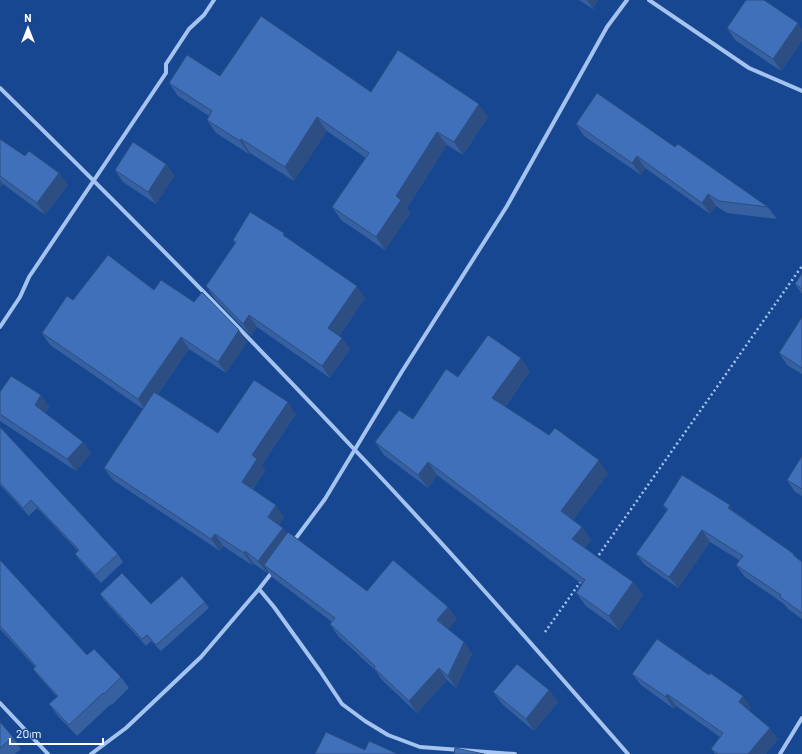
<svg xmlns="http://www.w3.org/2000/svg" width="802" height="754" font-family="Barlow,sans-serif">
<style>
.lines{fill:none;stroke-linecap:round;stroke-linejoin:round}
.path{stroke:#a4c3f0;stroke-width:2.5;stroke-dasharray:2 3;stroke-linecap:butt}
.street{stroke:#a4c3f0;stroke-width:4}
.wall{fill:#36609f}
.shaded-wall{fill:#2c4e82}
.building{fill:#3f70b9;stroke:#2c4e82}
</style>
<rect width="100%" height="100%" fill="#174790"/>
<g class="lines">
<!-- path -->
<path class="path" d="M596,559l206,-293
M545,632l36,-51"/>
<!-- street -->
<path class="street" d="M649,0l100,68 53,23
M0,88c120,118 239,238 354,361 94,99 184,202 274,305
M0,327l20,-30 9,-20 137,-204v-9l23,-35 15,-14 10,-15
M293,542l32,-43 76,-126 106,-167 100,-179 20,-27
M259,589l15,18 46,64 22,33 23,17 23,14 32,12 95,7
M0,703l48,51
M91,754l35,-26 75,-71 58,-68 14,-18
M780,754l22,-36"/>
</g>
<!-- wall -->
<path class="wall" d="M579,0h19l-5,9z
M727,28l75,1v12l-21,30 -46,-31z
M220,76l151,16 117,25 -25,38 -16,-10 -40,63 3,5 -25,37 -44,-30 -9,-13 34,-49 -39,-27 -33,50 -44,-28 -1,1 -33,-21 -9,-13 2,-4 -31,-20 -9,-13z
M576,124l99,23 93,60 9,12 -50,-6 -11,-7 -6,8 -65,-46 -4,7 -57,-39z
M0,139l25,17 34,17 9,12 -23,30 -42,-31 -3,4z
M166,164l8,12 -18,28 -33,-22 -8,-12z
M287,237l78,61 -26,38 3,2 8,11 -20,29 -73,-51 -6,9 -37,-38 -8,-12 29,-42 -2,-4z
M802,273v21l-7,-10z
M154,290l93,52 -21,31 -37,-24 -31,45 60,39 78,-19 -34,51 3,5 -12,19 31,28 -5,8 4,3 4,6 80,57 81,16 9,12 -9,10 16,13 8,12 -16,34 -9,-8 -30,33 -35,-33 -6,-9 -38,-35 -8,-12 2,-2 -60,-45 -4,-6 -1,2 -14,-10 -1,2 -29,-19 -3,5 -107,-71 -9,-12 39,-59 -93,-64 -8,-12 31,-33z
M802,317v57l-15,-9 -8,-12z
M530,371l-25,36 103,67 -35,46 9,7 9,13 -6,8 48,34 10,13 -24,35 -33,-24 -10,-13 6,-9 -145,-109 -9,13 -44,-33 -9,-13 38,-23 45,-42z
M0,392l41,3 8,12 -4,6 38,29 8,11 -15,18 -76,-50z
M0,428l118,126 5,8 -22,21 -20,-21 -6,-8 3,-3 -41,-43 -8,8 -29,-31z
M802,456v40l-7,-4 -8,-12z
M663,505l72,7 59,42 3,4 5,4v57l-14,-10 -4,-5 -39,-27 -9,-12 3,-5 -29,-18 -32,46 -33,-23 -9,-11 31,-43z
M0,560l87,95 34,22 8,11 -17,17 -1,-1 -34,32 -20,-21 -8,-11 8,-7 -16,-18 -8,-10 2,-2 -35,-38z
M100,594l51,10 54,-2 4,6 -48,43 -10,-10 -5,5 -42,-46z
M632,674l119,34 -2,3 29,28 -12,15h-51l-4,-5 9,-12 -44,-31 -2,3 -33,-24z
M549,690l9,12 -24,29 -32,-27 -9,-12z
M0,722l13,15 8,12 -6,5h-15z"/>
<!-- shaded-wall -->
<path class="shaded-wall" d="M587,0h11l-5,9z
M798,23l4,6v12l-21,30 -8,-12z
M479,104l9,13 -25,38 -9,-13z
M317,117l10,14 -33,50 -9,-14z
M437,132l10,13 -40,63 3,5 -25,37 -9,-13 20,-41z
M241,139l9,14 -1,1 -9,-13z
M637,156l8,12 -4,7 -9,-12z
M166,164l8,12 -18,28 -8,-12z
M59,173l9,12 -23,30 -8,-12z
M0,180l3,4 -3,4z
M708,194l8,12 -6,8 -8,-11z
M357,286l8,12 -29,42 -8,-12z
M249,315l8,12 -6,9 -8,-12z
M239,330l8,12 -21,31 -8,-11z
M181,337l8,12 -43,62 -8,-12z
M342,338l8,11 -20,29 -8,-12z
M521,358l9,13 -29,41 -9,-14z
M41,395l8,12 -6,10 -8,-12z
M288,402l8,12 -34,51 3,5 -15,23 -8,-11 10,-27z
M83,442l8,11 -15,18 -9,-12z
M599,460l9,14 -38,50 -9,-13z
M428,462l9,13 -9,13 -10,-13z
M276,505l8,12 -8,12 -8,-12z
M730,505l8,12 -10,-9z
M582,527l9,13 -9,12 -10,-13z
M283,528l8,12 -27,25 4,6 -1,2 -9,-12z
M702,530l8,12 -32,46 -9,-11z
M215,534l8,12 -3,5 -9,-12z
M245,551l8,12 -1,2 -8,-12z
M633,582l10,13 -24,35 -10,-14z
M448,607l9,12 -11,13 -9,-12z
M464,642l8,12 -16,34 -8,-12z
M439,668l8,12 -30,33 -8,-12z
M549,690l9,12 -24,29 -8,-12z
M667,694l9,12 -2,3 -8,-12z
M743,696l8,12 -4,6 -8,-12z
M770,728l8,11 -12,15h-18z"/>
<!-- building -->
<path class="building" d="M746,0h18l34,23 -25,36 -46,-31z
M261,16l110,76 27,-42 81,54 -25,38 -17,-10 -41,64 5,4 -25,37 -44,-30 37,-54 -52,-36 -32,50 -44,-28 -1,2 -33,-21 5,-9 -43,-28 18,-28 33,21z
M597,93l78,54 3,-3 90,63 -49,-6 -11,-7 -6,9 -65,-47 -5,7 -56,-39z
M0,139l25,17 4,-5 30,22 -22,30 -37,-27z
M133,142l33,22 -18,28 -33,-22z
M250,212l34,21 -1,2 74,51 -29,42 14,10 -20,28 -73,-51 -6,9 -37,-38 30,-44 -3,-2z
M108,255l46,35 7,-10 33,22 8,-10 37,38 -21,32 -37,-25 -43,62 -96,-66 25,-37 6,4z
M802,273v16l-7,-5z
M802,317v51l-23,-15z
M488,335l33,23 -29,40 57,37 6,-7 44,32 -38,51 21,16 -10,12 61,43 -24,34 -33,-23 9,-13 -157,-118 -10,13 -43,-33 24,-32 14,9 33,-50 12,8z
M11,376l30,19 -6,10 48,37 -16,17 -67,-45v-22z
M254,380l34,22 -36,53 5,4 -15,23 34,23 -8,12 15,11 -25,33 -13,-10 -1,2 -29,-19 -4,5 -107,-71 50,-76 64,41z
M0,427l118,127 -23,21 -20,-21 4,-4 -48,-50 -8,8 -23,-25z
M802,456v33l-15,-9z
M682,475l48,30 -2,3 66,46 -1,1 9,7v51l-22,-16 1,-2 -45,-30 7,-9 -41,-26 -33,47 -33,-23 32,-45 -5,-4z
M288,532l79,59 26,-31 55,47 -11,13 27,22 -16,34 -9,-8 -30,33 -35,-33 1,-2 -45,-42 5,-6 -71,-53z
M0,560l87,95 7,-6 27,28 -17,17 -1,-1 -34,32 -20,-21 9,-8 -25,-27 3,-3 -36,-40z
M122,573l29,31 31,-28 23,26 -49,43 -9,-10 -5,4 -42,-45z
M657,639l52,36 1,-2 33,23 -4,6 31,26 -22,26h-30l-7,-5 12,-16 -56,-39 -1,3 -34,-23z
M517,664l32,26 -23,29 -33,-27z
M0,722l13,15 -13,11z
M326,732l39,18 4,-9 29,13h-83z
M455,748l29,6h-30z"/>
<!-- north arrow -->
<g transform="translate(28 28)" stroke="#174790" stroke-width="3" paint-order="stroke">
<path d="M0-3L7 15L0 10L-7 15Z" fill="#ffffff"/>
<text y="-6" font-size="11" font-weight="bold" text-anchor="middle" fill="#ffffff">N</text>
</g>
<!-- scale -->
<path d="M10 738v6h93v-6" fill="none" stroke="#ffffff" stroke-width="2"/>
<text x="16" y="738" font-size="12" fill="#ffffff" stroke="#174790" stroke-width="3" paint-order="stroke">20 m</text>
</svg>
